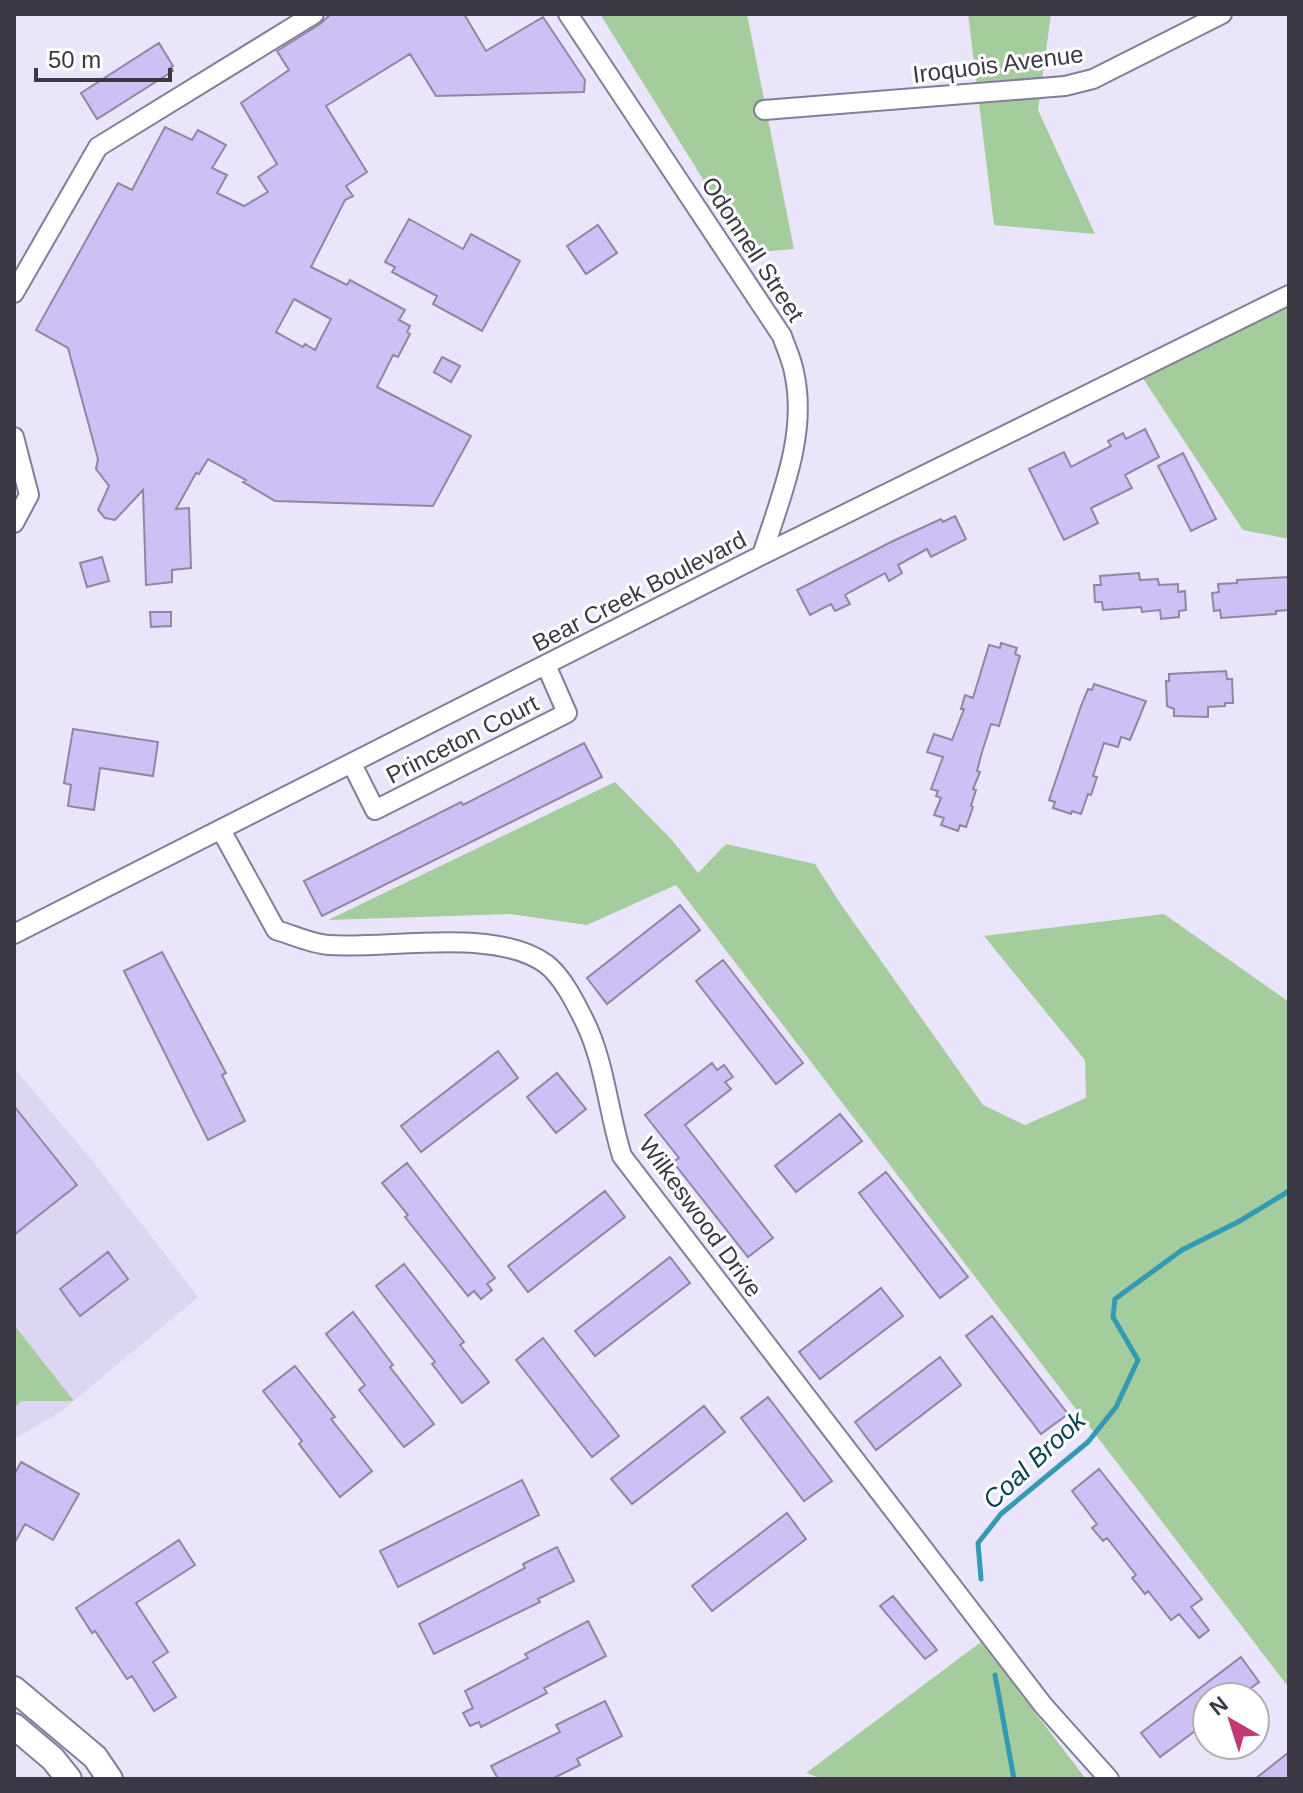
<svg xmlns="http://www.w3.org/2000/svg" width="1303" height="1793" font-family="Arial,sans-serif">
<style>
.built{fill:#ddd6f3}
.green{fill:#a4cc9d}
.lines{fill:none;stroke-linecap:round;stroke-linejoin:round}
.stream{stroke:#339ab3;stroke-width:5}
.building{fill:#cec0f5;stroke:#8e87a2;stroke-width:2;fill-rule:evenodd}
.street-casing{stroke:#847d98;stroke-width:22}
.secondary-casing{stroke:#847d98;stroke-width:28}
.street{stroke:#fff;stroke-width:18}
.secondary{stroke:#fff;stroke-width:24}
.labels{text-anchor:middle;dominant-baseline:central;stroke-width:6;stroke-linejoin:round;paint-order:stroke}
.street-label{font-size:24px;fill:#3b3843;stroke:#fff}
.water-label{font-size:26px;font-style:italic;fill:#064452;stroke:#fff}
</style>
<rect width="100%" height="100%" fill="#ebe5fc"/>
<!-- built -->
<path class="built" d="M14,1068l81,96 103,133 -139,116 -45,26z"/>
<!-- green -->
<path class="green" d="M600,14h147l47,235 -45,4z
M968,14h83l-13,96 57,124 -101,-9z
M1289,305v234l-46,-9 -101,-153z
M615,782l57,58 26,33 28,-29 89,20 25,39 143,202 42,20 61,-27 -1,-38 -101,-124 180,-22 125,88v686l-613,-803 -89,40 -77,-11 -182,6z
M14,1325l60,76h-53l-7,8z
M981,1642l105,137h-263l-17,-6z"/>
<g class="lines">
<!-- stream -->
<path class="stream" d="M981,1579l-3,-36 23,-29 87,-72 28,-35 22,-47 -25,-43 2,-18 67,-49 56,-28 51,-31
M995,1675l19,104"/>
</g>
<!-- building -->
<path class="building" d="M331,14h133l22,37 57,-34 42,63 -1,12 -148,4 -26,-42 -84,52 41,66 -21,14 7,10 -8,4 -34,67 36,18 3,-5 55,30 -6,10 11,6 -3,6 3,2 -12,23 -5,-2 -16,32 94,49 -38,70 -158,-5 -32,-19 3,-2 -38,-21 -9,15 -3,-1 -20,36 13,-1 2,60 -19,2v12l-26,3 -3,-95 -28,30 -10,-2 -7,-8 11,-24 -13,-17 2,-10 -30,-111 -32,-18 82,-147 14,7 33,-63 27,13 6,-10 28,15 -14,23 15,7 -10,18 27,13 24,-14 -10,-15 19,-13 -36,-61 48,-33 -12,-19 43,-27zM294,299l37,20 -16,31 -10,-6 -2,3 -27,-15z
M159,43l14,23 -2,1 2,4 -76,48 -16,-26z
M409,219l54,30 8,-15 49,27 -38,70 -49,-27 4,-8 -45,-24 3,-5 -10,-5z
M598,225l19,28 -31,21 -19,-28z
M442,357l18,9 -9,16 -17,-10z
M1145,429l14,28 -34,18 7,13 -41,20 7,15 -34,17 -35,-71 35,-17 7,15 40,-21 -3,-5 15,-8 3,6z
M1183,453l33,66 -25,12 -33,-65z
M955,516l11,23 -35,18 -4,-8 -29,16 4,8 -13,8 -4,-8 -35,19 -5,3 5,9 -15,7 -4,-7 -21,11 -13,-25 96,-49 48,-22 2,3z
M102,557l7,24 -22,6 -7,-24z
M1139,573l1,7 18,-1 1,6 19,-1v8l7,-1 1,19 -7,1v6l-18,2 -1,-9 -18,2 -1,-5 -38,3 -1,-8h-7l-1,-17h7l-1,-9z
M1289,577v33l-13,1v3l-55,4 -1,-8 -6,1 -2,-18 7,-1 -1,-8 19,-1v-3z
M150,612h21v14l-20,1z
M1001,643l16,5 -2,6 5,2 -21,70 -8,-2 -9,28 -5,19 3,1 -7,17 3,1 -5,16 2,1 -7,20 -6,-2 -2,6 -17,-6 3,-7 -10,-3 7,-17 -5,-2 2,-5 -7,-2 12,-32 -16,-5 7,-18 18,6 12,-31h-3l4,-14 8,3 16,-53 11,3z
M1226,671l1,8h5l1,24h-8v3l-17,1v10l-34,-1v-7l-7,-3 -1,-25h3v-7z
M1094,684l52,17 -16,39 -9,-3 -3,10 -14,-4 -11,33 4,1 -6,18 -3,-1 -7,20 -9,-3 -1,3 -18,-6 2,-6 -6,-2 32,-94 7,-17 4,1z
M73,729l85,13 -5,34 -53,-8 -6,42 -26,-4 3,-21 -7,-2z
M584,743l18,34 -280,139 -18,-35 157,-79 2,3z
M680,905l20,25 -93,74 -20,-26z
M162,952l64,121 -4,2 23,46 -37,19 -84,-169z
M723,960l80,103 -27,21 -80,-103z
M498,1051l20,27 -97,74 -20,-26z
M712,1063l5,7 7,-5 9,12 -8,5 6,7 -46,36 88,113 -25,19 -75,-95 6,-4 -34,-43z
M557,1073l29,36 -30,24 -29,-36z
M14,1106l63,79 -63,50z
M840,1114l22,27 -66,51 -21,-26z
M407,1163l88,115 -8,6 5,6 -11,9 -7,-8 -6,5 -63,-79 3,-2 -26,-32z
M886,1172l82,105 -28,21 -81,-105z
M605,1191l20,26 -97,75 -20,-26z
M108,1252l20,27 -48,37 -20,-27z
M670,1257l20,26 -95,73 -20,-25z
M404,1264l60,78 -4,3 29,37 -27,21 -30,-39 3,-2 -59,-76z
M881,1288l22,28 -83,63 -21,-27z
M353,1312l40,53 -3,2 44,57 -30,23 -45,-57 6,-5 -39,-51z
M992,1316l76,98 -27,20 -75,-98z
M543,1338l76,98 -27,21 -76,-97z
M940,1357l21,28 -85,65 -21,-28z
M295,1366l40,51 -4,2 41,52 -32,26 -41,-53 3,-3 -39,-50z
M768,1397l64,84 -28,20 -63,-83z
M704,1406l21,26 -93,72 -21,-25z
M21,1462l58,32 -26,46 -28,-16 -11,20v-69z
M1099,1469l103,130 -11,8 18,23 -10,8 -20,-24 -8,6 -23,-29 -3,3 -13,-16 4,-3 -29,-37 -4,3 -11,-13 5,-4 -25,-33z
M522,1480l17,35 -141,72 -18,-36z
M787,1513l19,26 -94,72 -20,-25z
M179,1540l16,25 -59,38 32,49 -15,10 23,35 -22,14 -22,-35 -5,3 -32,-48 -3,2 -16,-25z
M557,1547l17,34 -36,18 2,3 -106,52 -15,-30 106,-56 -2,-4z
M893,1596l44,54 -12,9 -45,-53z
M588,1621l18,35 -62,32 3,5 -66,34 -2,-5 -9,4 -7,-13 10,-5 -8,-17 63,-33 -3,-4z
M1241,1657l18,25 -20,15h-32v25l-47,35 -19,-24z
M605,1701l17,35 -45,23 3,6 -28,14h-54l-7,-13 69,-34 -4,-7z
M1289,1752v27h-34z"/>
<g class="lines">
<defs>
<path id="street" d="M568,14l214,322c4,12 10,24 12,36 14,62 -13,124 -32,183
M764,110l301,-24 28,-7 129,-65
M14,293l84,-146 216,-133
M14,437l15,58 -15,28
M352,764l23,46 192,-97 -21,-48
M221,830l55,100c17,5 36,14 53,15 62,4 166,-18 217,19 16,12 29,38 38,56 21,42 24,91 38,136l421,549 66,74
M14,934l748,-379 527,-260"/>
<path id="secondary" d="M14,1689l81,68 15,22
M14,1726l39,33 16,20"/>
</defs>
<!-- street casing -->
<use href="#street" class="street-casing"/>
<!-- secondary casing -->
<use href="#secondary" class="secondary-casing"/>
<!-- street -->
<use href="#street" class="street"/>
<!-- secondary -->
<use href="#secondary" class="secondary"/>
</g>
<g class="labels">
<!-- street labels -->
<g class="street-label">
<text transform="translate(998 64) rotate(-7)">Iroquois Avenue</text>
<text transform="translate(753 249) rotate(57)">Odonnell Street</text>
<text transform="translate(639 591) rotate(-27)">Bear Creek Boulevard</text>
<text transform="translate(462 739) rotate(-27)">Princeton Court</text>
<text transform="translate(701 1217) rotate(54)">Wilkeswood Drive</text>
</g>
<!-- water labels -->
<g class="water-label">
<text transform="translate(1034 1460) rotate(-43)">Coal Brook</text>
</g>
</g>
<!-- border -->
<rect width="1303" height="1793" fill="none" stroke="#3b3843" stroke-width="32"/>
<!-- north arrow -->
<g transform="translate(1231 1721) rotate(321)"><circle r="38" fill="#ffffff" stroke="#b1afb4" stroke-width="2"/>
<path d="M0-6L14 30L0 20L-14 30Z" fill="#c23871"/>
<text y="-12" font-size="22" font-weight="bold" text-anchor="middle" fill="#3b3843">N</text>
</g>
<!-- scale -->
<path d="M36 68v12h134v-12" fill="none" stroke="#3b3843" stroke-width="4"/>
<text x="48" y="68" font-size="24" fill="#3b3843" stroke="#ffffff" stroke-width="6" paint-order="stroke">50 m</text>
</svg>
